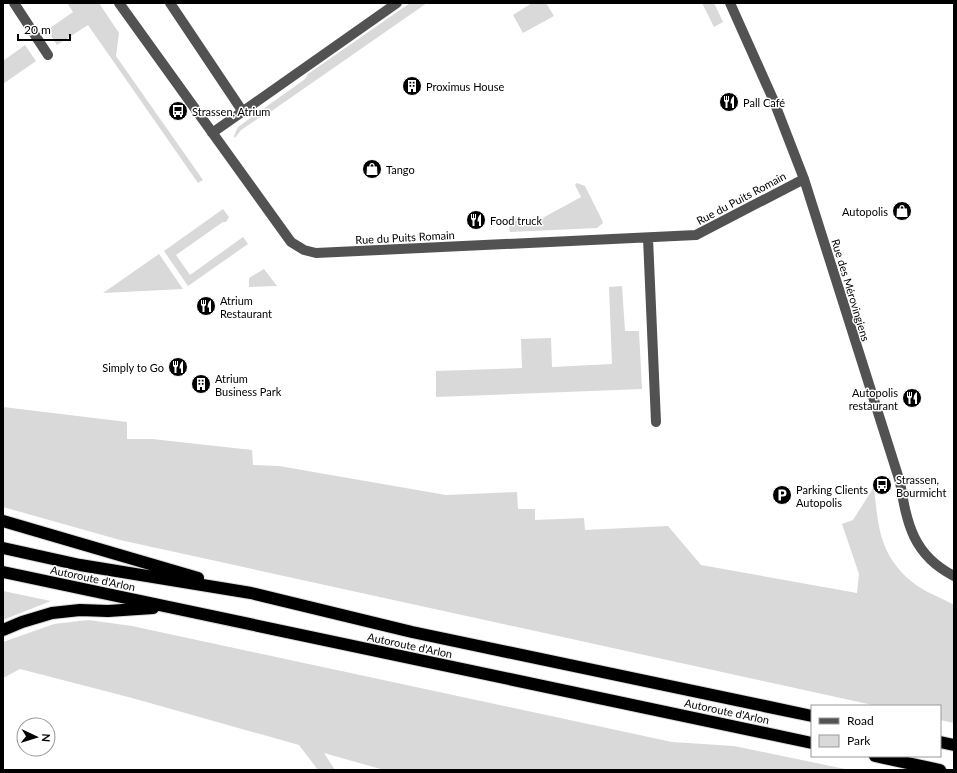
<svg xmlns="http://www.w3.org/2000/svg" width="957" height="773" font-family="Lato,sans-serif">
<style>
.green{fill:#d9d9d9}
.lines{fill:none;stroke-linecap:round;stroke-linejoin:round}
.highway-casing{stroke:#dbdbdb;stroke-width:14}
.minor{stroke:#525252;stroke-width:10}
.highway{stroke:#000;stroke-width:12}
.labels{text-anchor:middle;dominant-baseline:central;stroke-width:3;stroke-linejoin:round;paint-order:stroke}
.poi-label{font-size:11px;fill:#000;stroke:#fff;text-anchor:start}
.street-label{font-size:11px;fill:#000;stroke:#fff}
</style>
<rect width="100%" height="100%" fill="#fff"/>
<!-- green -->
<path class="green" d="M67,3h32l20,30 -3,23 87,124 -5,3 -110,-158 -31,20 -10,-15 26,-18z
M410,3h17l-164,114 -1,-1 -21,14 -6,8 -1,-2 4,-9 67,-48 3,-5z
M532,3h14l8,13 -31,17 -10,-18z
M702,3h12l9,19 -9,5z
M25,45l11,16 -33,23v-23z
M577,183l8,3 16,32 2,5 -6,5 -87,4c-3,-9 2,-12 10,-16l8,10 53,-29 -6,-12z
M223,209l6,8 -3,5h-3l-47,33 14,20 53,-38 5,7 -60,42 -24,-35z
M159,254l24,35 -80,4z
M264,269l13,17 -28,1v-9z
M622,286l3,45h14l3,58 -206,8v-26l86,-3 -1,-29 30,-1 1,29 60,-3 -3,-77z
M3,407l124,15v17h25l100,11 1,15 26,1 167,29 71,-3 1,17h17v11l49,-2 1,12 83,-4 33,39 156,28 2,-19 -17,-50 11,-4 21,-33c4,38 5,67 37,94 11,10 29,16 43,24v118l-14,-3v-14h-63l-757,-166 -117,-33z
M3,591l48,10 -48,19z
M88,620l44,6 540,116 62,4 116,24h-466l-60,-17 11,17h-17l-19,-25 -167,-47 -112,-29 -17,9v-36l51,-18z"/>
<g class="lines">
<defs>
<path id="highway" d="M3,521l195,57
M3,548l77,17 171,28 161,39 400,84
M3,572l809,171
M3,630l19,-8 30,-9 28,-3 28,1 45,-3
M940,742l14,3
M875,756l65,14"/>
</defs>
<!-- highway casing -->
<use href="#highway" class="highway-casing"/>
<!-- minor -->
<path class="minor" d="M14,3l34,52
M119,3l172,239 13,8 12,3 380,-18 108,-56
M170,3l73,109
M730,3l43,96 31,80 96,303c7,42 13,73 54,94
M212,133l185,-130
M648,238l8,184"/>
<!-- highway -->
<use href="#highway" class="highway"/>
</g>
<!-- icons -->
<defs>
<symbol id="building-disc" viewBox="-11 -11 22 22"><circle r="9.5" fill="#000" stroke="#fff"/><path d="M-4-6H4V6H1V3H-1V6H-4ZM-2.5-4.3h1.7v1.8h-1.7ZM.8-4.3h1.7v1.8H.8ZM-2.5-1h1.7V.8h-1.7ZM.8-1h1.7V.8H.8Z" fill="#fff"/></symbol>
<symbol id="restaurant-disc" viewBox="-11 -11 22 22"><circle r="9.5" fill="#000" stroke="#fff"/><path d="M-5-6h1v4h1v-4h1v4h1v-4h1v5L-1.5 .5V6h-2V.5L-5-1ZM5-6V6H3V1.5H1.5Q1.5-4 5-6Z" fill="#fff"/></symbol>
<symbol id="bus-disc" viewBox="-11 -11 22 22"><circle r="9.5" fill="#000" stroke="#fff"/><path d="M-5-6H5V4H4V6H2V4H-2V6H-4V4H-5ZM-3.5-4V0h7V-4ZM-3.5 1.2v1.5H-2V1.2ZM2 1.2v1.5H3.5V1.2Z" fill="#fff"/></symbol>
<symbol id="shop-disc" viewBox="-11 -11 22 22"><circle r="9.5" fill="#000" stroke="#fff"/><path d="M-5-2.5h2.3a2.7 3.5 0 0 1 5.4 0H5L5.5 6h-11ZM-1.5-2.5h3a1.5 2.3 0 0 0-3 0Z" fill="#fff"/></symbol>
<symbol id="parking-disc" viewBox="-11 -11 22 22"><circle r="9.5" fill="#000" stroke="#fff"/><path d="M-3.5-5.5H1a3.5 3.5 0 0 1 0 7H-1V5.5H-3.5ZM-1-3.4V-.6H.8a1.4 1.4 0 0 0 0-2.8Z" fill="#fff"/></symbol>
</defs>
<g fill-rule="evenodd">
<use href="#building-disc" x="401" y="75" width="22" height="22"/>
<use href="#restaurant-disc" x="718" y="91" width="22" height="22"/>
<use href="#bus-disc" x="167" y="100" width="22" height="22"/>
<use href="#shop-disc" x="361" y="158" width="22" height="22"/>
<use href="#shop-disc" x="891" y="200" width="22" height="22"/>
<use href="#restaurant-disc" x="465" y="209" width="22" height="22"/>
<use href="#restaurant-disc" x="195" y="295" width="22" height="22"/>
<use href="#restaurant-disc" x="167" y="356" width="22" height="22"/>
<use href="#building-disc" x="190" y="373" width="22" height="22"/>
<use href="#restaurant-disc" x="901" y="387" width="22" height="22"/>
<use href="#bus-disc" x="871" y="474" width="22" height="22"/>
<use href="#parking-disc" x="771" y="484" width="22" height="22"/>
</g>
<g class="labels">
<!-- poi labels -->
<g class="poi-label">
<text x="426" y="86">Proximus House</text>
<text x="743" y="102">Pall Café</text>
<text x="192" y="111">Strassen, Atrium</text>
<text x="386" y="169">Tango</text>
<text x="888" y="211" text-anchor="end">Autopolis</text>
<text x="490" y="220">Food truck</text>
<text x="220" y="300">Atrium<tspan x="220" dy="13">Restaurant</tspan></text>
<text x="164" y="367" text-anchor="end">Simply to Go</text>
<text x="215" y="378">Atrium<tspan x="215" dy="13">Business Park</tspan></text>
<text x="898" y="392" text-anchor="end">Autopolis<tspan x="898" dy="13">restaurant</tspan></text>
<text x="896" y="479">Strassen,<tspan x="896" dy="13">Bourmicht</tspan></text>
<text x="796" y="489">Parking Clients<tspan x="796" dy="13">Autopolis</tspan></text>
</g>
<!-- street labels -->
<g class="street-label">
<text transform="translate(741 198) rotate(-28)">Rue du Puits Romain</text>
<text transform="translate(405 237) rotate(-3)">Rue du Puits Romain</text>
<text transform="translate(851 290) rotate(73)">Rue des Mérovingiens</text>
<text transform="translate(93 578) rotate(12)">Autoroute d'Arlon</text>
<text transform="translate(410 645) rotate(12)">Autoroute d'Arlon</text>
<text transform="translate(727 711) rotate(12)">Autoroute d'Arlon</text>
</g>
</g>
<!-- border -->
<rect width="957" height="773" fill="none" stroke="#000000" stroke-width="8"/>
<!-- legend -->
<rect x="811" y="705" width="130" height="52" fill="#ffffff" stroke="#999999"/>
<rect x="819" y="718" width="20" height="6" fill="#525252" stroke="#999999"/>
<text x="847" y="725" font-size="12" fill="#000000">Road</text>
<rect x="819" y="735" width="20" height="12" fill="#d9d9d9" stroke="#999999"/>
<text x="847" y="745" font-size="12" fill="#000000">Park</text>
<!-- north arrow -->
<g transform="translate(36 737) rotate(94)"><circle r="19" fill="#ffffff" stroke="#999999"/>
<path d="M0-3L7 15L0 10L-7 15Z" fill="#000000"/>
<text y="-6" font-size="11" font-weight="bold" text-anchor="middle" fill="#000000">N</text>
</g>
<!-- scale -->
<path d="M18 34v6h52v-6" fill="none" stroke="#000000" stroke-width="2"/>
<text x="24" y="34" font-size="12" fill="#000000" stroke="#ffffff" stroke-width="3" paint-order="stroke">20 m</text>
</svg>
